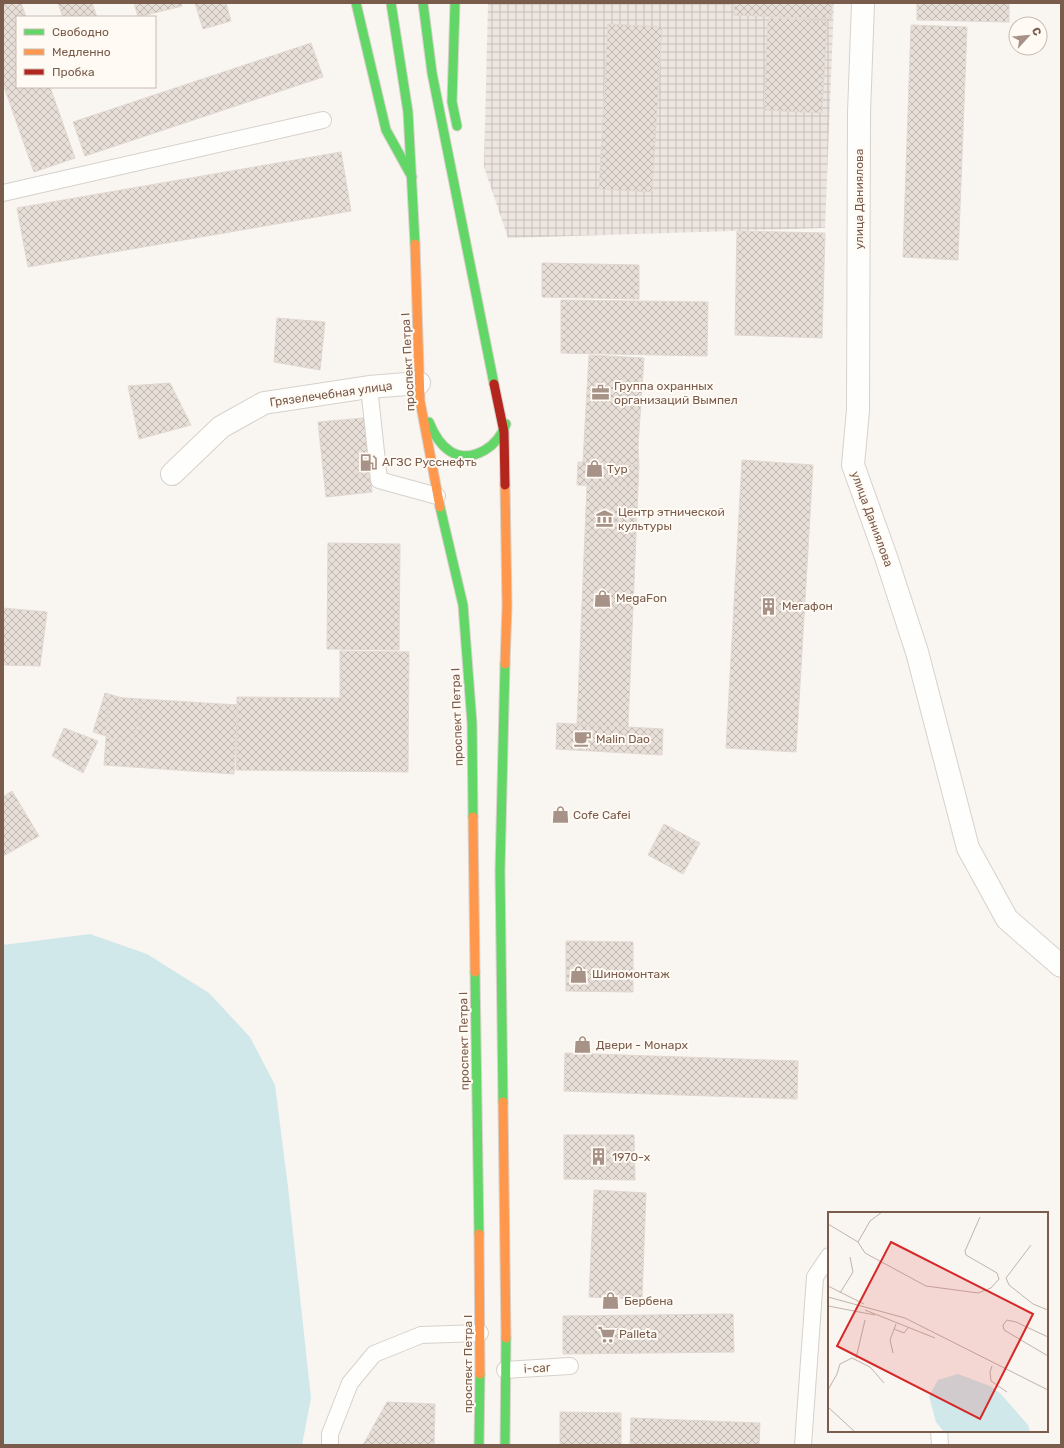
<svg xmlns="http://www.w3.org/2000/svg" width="1064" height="1448" font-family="Rubik,sans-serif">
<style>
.industrial{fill:url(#industrial-grid)}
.water{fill:#d0e8ea}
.building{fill:url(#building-cross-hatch);stroke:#e2d8d2}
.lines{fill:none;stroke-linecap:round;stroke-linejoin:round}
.lane-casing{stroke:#d7d1cb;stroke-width:18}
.street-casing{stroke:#d7d1cb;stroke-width:24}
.fast-casing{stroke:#d9d2cb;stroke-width:11}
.slow-casing{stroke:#d9d2cb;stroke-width:11}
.jam-casing{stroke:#d9d2cb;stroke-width:11}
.lane{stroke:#fefefd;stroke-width:16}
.street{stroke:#fefefd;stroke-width:22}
.fast{stroke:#63d668;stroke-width:9}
.slow{stroke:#ff974d;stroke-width:9}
.jam{stroke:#b3261e;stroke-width:9}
.labels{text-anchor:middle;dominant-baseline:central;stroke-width:4;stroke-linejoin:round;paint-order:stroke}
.street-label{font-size:12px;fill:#7a5c4d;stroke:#fffaf3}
.poi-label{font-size:12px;fill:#7a5c4d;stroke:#fffaf3;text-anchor:start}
.inset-road{fill:none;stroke:#c2b3aa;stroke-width:1}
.view{fill:#d62828;fill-opacity:0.15;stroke:#d62828;stroke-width:2}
.inset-edge{fill:none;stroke:#7a5c4d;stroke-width:2}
</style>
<defs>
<pattern id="industrial-grid" width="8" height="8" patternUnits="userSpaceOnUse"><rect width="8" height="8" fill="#ede5e0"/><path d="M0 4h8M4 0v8" fill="none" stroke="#c5bdb8"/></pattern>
<pattern id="building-cross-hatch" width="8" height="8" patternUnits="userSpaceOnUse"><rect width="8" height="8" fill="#e6ded7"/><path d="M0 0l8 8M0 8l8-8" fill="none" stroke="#bfb7b1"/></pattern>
</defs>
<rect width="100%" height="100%" fill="#f9f5f0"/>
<!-- industrial -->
<path class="industrial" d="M488,3h346l-9,225 -317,10 -24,-71z"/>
<!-- water -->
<path class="water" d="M90,934l57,20 62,39 41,44 25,48 13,102 23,211 -9,47h-299v-500z"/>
<!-- building -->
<path class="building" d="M3,3h18l5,14h-9v70h33l25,71 -41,14 -31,-88z
M58,3h34l5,14h-34z
M134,3h47l1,3 -44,11z
M195,3h31l5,18 -28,8z
M734,3h98l-1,16 -97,-4z
M917,3h92v19l-92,-2z
M768,18l59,3 -5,92 -58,-3z
M608,24l54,3 -10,165 -53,-3z
M911,25l56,2 -9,233 -55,-3z
M311,43l12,34 -238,79 -12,-34z
M341,152l10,59 -323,56 -11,-59z
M737,231l88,2 -3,105 -87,-3z
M542,263l97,2v34l-97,-2z
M561,300l147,2 -1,54 -146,-3z
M277,318l48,4 -5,48 -46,-8z
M589,355l55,3 -6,88 1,19 -56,-3z
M170,383l21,42 -52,14 -11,-53z
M364,418l8,74 -46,5 -8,-75z
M742,460l71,5 -17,287 -70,-4z
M578,462l61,3 -1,22 -61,-2z
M587,485l51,2 -10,240 -51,-3z
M328,543l72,1 -1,106 -72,-1z
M3,608l44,4 -7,54 -37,-1z
M340,651l69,1 -1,120 -172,-2 1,-73 103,1z
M105,693l38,11 -11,40 -39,-12z
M109,697l129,8 -4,69 -130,-9z
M557,723l106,6 -1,26 -106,-6z
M64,728l34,13 -15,32 -31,-17z
M12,791l27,45 -36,20v-59z
M664,824l36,19 -17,31 -35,-19z
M566,941l67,1v50l-67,-1z
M565,1053l233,8 -1,38 -233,-8z
M564,1135h70l1,45 -71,-1z
M594,1190l52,3 -4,106 -53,-2z
M733,1314l1,38 -171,2v-38z
M387,1402l48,2 -1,41h-71z
M560,1412l61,1v32h-61z
M631,1418l129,5 -1,22h-129z"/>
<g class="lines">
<defs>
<path id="lane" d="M3,193l320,-73
M369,387l10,93 58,16
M505,1370l65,-4
M939,1431l1,14
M330,1445v-11l20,-51 24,-29 47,-19 59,-2
M803,1445l12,-168 14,-21"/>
<path id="street" d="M863,3l-4,110 -1,297 -5,55 33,92 31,95 51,196 39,71 54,47
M172,474l49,-47 43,-24 105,-16 50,-4"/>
<path id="fast" d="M356,3l30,127 26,47
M391,3l17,109 7,132
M423,3l9,70 62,311
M455,3l-3,99 5,24
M429,422c10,25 28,44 56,28 10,-6 17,-15 21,-26
M440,507l23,98 9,118 1,94
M475,972l4,262
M503,1102l-3,-231 5,-207
M479,1445l1,-71
M505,1445l1,-107"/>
<path id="slow" d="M415,244l5,157 20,106
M505,485l2,121 -2,58
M473,817l2,155
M503,1102l3,236
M479,1234l1,140"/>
<path id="jam" d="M494,384l10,48 1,53"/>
</defs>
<!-- lane casing -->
<use href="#lane" class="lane-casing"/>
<!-- street casing -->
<use href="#street" class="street-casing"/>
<!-- fast casing -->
<use href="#fast" class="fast-casing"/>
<!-- slow casing -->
<use href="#slow" class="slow-casing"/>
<!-- jam casing -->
<use href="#jam" class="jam-casing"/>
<!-- lane -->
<use href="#lane" class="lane"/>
<!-- street -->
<use href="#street" class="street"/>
<!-- fast -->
<use href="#fast" class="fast"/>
<!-- slow -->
<use href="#slow" class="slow"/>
<!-- jam -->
<use href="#jam" class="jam"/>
</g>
<!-- icons -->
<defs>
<symbol id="office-bare" viewBox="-9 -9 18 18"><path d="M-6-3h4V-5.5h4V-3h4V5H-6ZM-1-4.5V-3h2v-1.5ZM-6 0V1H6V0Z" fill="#a69286" stroke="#fffaf3" stroke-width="2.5" paint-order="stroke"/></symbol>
<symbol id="fuel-bare" viewBox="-9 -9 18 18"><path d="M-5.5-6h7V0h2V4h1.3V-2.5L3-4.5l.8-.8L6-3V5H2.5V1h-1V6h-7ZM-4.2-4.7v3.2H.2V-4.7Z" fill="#a69286" stroke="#fffaf3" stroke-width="2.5" paint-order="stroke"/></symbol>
<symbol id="shop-bare" viewBox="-9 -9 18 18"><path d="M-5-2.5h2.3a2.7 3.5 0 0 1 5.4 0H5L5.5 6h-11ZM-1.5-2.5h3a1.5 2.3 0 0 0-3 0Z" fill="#a69286" stroke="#fffaf3" stroke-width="2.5" paint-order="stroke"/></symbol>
<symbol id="museum-bare" viewBox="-9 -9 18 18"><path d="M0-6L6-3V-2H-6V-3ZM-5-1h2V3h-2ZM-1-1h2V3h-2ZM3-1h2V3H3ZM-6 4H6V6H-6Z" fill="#a69286" stroke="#fffaf3" stroke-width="2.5" paint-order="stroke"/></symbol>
<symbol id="building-bare" viewBox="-9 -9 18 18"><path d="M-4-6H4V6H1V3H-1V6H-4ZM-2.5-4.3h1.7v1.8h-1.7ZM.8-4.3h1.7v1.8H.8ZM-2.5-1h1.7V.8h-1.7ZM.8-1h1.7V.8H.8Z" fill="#a69286" stroke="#fffaf3" stroke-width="2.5" paint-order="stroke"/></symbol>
<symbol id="cafe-bare" viewBox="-9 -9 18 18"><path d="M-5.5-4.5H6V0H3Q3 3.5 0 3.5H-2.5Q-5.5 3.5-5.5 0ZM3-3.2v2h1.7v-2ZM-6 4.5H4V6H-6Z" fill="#a69286" stroke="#fffaf3" stroke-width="2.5" paint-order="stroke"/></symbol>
<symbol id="supermarket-bare" viewBox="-9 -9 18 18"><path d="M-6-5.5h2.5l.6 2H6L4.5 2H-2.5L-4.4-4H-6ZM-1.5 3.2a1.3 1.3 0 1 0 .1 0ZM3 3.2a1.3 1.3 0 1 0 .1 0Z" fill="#a69286" stroke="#fffaf3" stroke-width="2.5" paint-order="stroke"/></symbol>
</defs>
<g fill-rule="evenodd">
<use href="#office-bare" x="588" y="380" width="25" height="25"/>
<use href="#fuel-bare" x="356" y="450" width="25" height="25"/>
<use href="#shop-bare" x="582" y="456" width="25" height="25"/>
<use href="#museum-bare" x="592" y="506" width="25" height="25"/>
<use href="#shop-bare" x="590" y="586" width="25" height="25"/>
<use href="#building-bare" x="756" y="594" width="25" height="25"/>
<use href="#cafe-bare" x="570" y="726" width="25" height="25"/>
<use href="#shop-bare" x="548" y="802" width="25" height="25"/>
<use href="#shop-bare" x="566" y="962" width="25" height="25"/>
<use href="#shop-bare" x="570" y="1032" width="25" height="25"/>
<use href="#building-bare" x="586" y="1144" width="25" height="25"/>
<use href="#shop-bare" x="598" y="1288" width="25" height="25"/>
<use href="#supermarket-bare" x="594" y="1322" width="25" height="25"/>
</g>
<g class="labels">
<!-- street labels -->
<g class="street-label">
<text transform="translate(859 199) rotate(-90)">улица Даниялова</text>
<text transform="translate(408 362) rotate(-93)">проспект Петра I</text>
<text transform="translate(331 394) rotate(-8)">Грязелечебная улица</text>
<text transform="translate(872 519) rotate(70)">улица Даниялова</text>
<text transform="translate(457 717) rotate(-92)">проспект Петра I</text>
<text transform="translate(464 1041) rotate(-91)">проспект Петра I</text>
<text transform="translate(468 1364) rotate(-90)">проспект Петра I</text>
<text transform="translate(537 1368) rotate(-3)">i-car</text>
</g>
<!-- poi labels -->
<g class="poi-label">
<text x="614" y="386">Группа охранных<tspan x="614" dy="14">организаций Вымпел</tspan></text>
<text x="382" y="462">АГЗС Русснефть</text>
<text x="607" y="469">Тур</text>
<text x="618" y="512">Центр этнической<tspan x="618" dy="14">культуры</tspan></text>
<text x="616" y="598">MegaFon</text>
<text x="782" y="606">Мегафон</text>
<text x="596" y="739">Malin Dao</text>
<text x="573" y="815">Cofe Cafei</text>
<text x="592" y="974">Шиномонтаж</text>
<text x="596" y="1045">Двери - Монарх</text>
<text x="612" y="1157">1970-х</text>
<text x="624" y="1301">Бербена</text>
<text x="619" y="1334">Palleta</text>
</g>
</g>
<!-- overview -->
<g transform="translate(828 1212)">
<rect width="220" height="220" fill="#f9f5f0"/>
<path d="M130,162l32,12 10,7 28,32 2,7h-86l-8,-10 -7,-26 9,-16z" fill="#d0e8ea"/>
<path class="inset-road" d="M0,12l30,18 7,11 61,33 52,7 13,-5 8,-9 -2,-6 -31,-18 -1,-4 15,-34M30,30l12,-21 12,-9M203,33l-25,33 3,7 24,19 15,6M0,74l36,18M12,81l13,-21 -3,-15M0,85l77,21 143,72M0,94l47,9M37,98l70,28M66,117l10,4 4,-5M220,125l-32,-15 -9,-2 -4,5 1,5 44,26M65,141l-3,-13 6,-16M28,146l9,-38M164,154l-2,6 1,9 16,11M0,178l9,-16 3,-10 12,-6 18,9 14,16M0,195l27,25"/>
<path class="view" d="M63,30l142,72 -53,105 -143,-73z"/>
<rect width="220" height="220" class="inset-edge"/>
</g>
<!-- border -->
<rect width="1064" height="1448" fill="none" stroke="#7a5c4d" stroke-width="8"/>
<!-- legend -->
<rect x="16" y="16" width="140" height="72" fill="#fffaf3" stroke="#cabbb1"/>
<rect x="24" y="29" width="20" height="6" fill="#63d668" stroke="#cabbb1"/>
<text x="52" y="36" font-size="12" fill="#7a5c4d">Свободно</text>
<rect x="24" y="49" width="20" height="6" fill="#ff974d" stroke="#cabbb1"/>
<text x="52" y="56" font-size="12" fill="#7a5c4d">Медленно</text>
<rect x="24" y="69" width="20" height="6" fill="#b3261e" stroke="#cabbb1"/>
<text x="52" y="76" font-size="12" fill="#7a5c4d">Пробка</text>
<!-- north arrow -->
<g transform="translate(1028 36) rotate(63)"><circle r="19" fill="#fffaf3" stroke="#cabbb1"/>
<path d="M0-3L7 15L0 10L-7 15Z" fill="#a69286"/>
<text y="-6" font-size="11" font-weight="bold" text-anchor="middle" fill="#7a5c4d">С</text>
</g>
</svg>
